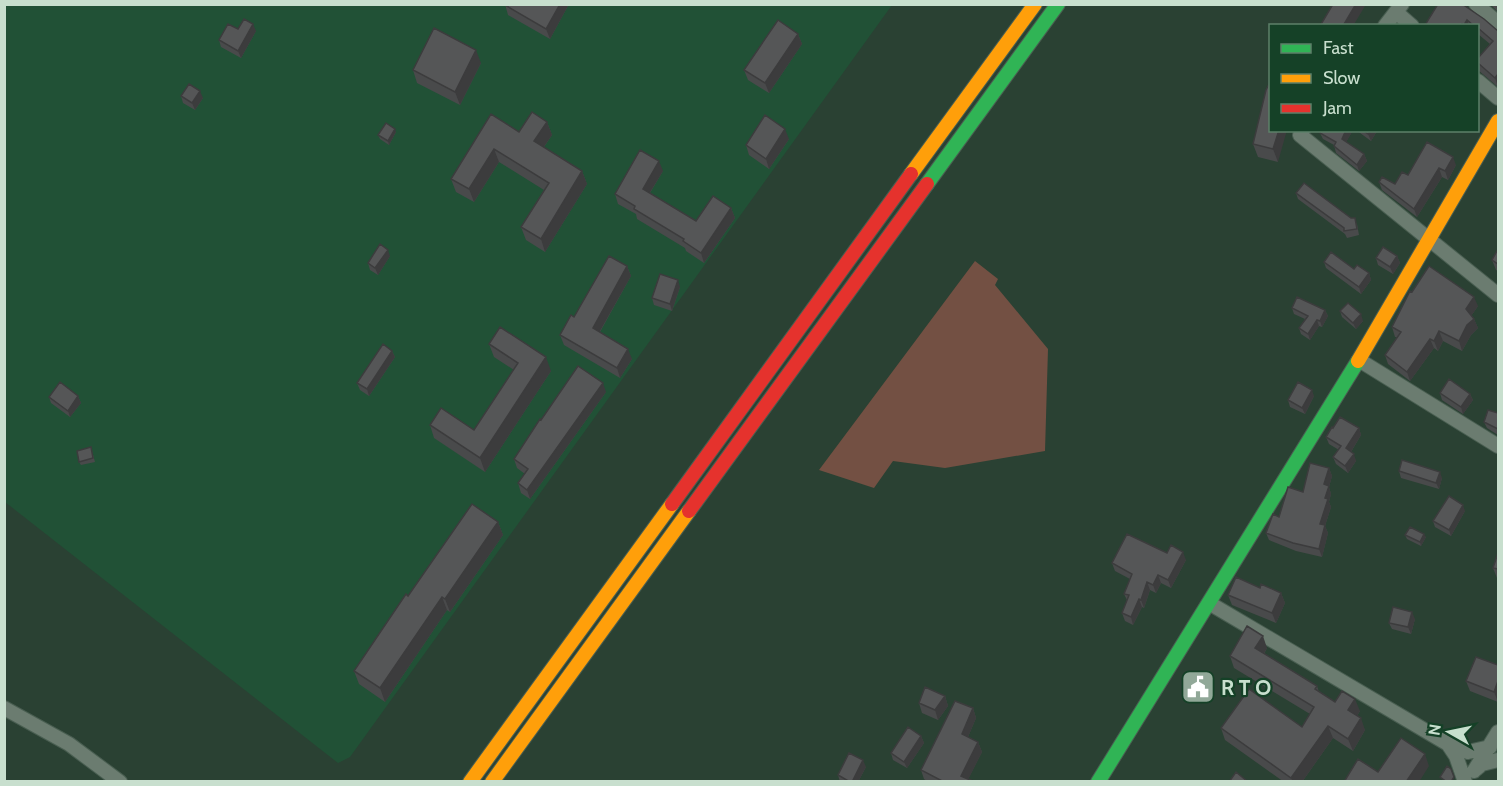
<svg xmlns="http://www.w3.org/2000/svg" width="1503" height="786" font-family="Cabin,sans-serif">
<style>
.built{fill:#215136}
.green{fill:#735043}
.lines{fill:none;stroke-linecap:round;stroke-linejoin:round}
.street-casing{stroke:#495e51;stroke-width:16}
.fast-casing{stroke:#495e51;stroke-width:16}
.slow-casing{stroke:#495e51;stroke-width:16}
.jam-casing{stroke:#495e51;stroke-width:16}
.street{stroke:#6b7c70;stroke-width:14}
.fast{stroke:#30b455;stroke-width:14}
.slow{stroke:#ff9f0a;stroke-width:14}
.jam{stroke:#e5322d;stroke-width:14}
.wall{fill:#494a4b}
.shaded-wall{fill:#3c3c3d}
.building{fill:#555657;stroke:#3c3c3d;stroke-width:1.5}
.labels{text-anchor:middle;dominant-baseline:central;stroke-width:4.5;stroke-linejoin:round;paint-order:stroke}
.poi-label{font-size:21px;font-weight:bold;fill:#c8dfce;stroke:#154127;text-anchor:start}
</style>
<rect width="100%" height="100%" fill="#2a4133"/>
<!-- built -->
<path class="built" d="M4,5h888l-542,752 -12,6 -333,-261z"/>
<!-- green -->
<path class="green" d="M975,261l23,18 -3,6 53,64 -3,102 -100,17 -52,-7 -19,27 -55,-18z"/>
<g class="lines">
<defs>
<path id="street" d="M1476,4l22,19
M1396,12l16,14
M1385,26l17,-22
M1478,81l20,17
M1303,130l-3,5 198,160
M1359,360l139,86
M1209,603l239,141 20,8 22,-5
M4,708l65,36 51,38
M1448,744l8,12 9,26
M1476,769l6,-5 16,-4
M1474,771l24,-39"/>
<path id="fast" d="M927,184l131,-180
M1098,782l260,-421"/>
<path id="slow" d="M911,174l124,-170
M1358,361l140,-240
M470,782l202,-278
M492,782l197,-271"/>
<path id="jam" d="M672,504l239,-330
M689,511l238,-327"/>
</defs>
<!-- street casing -->
<use href="#street" class="street-casing"/>
<!-- fast casing -->
<use href="#fast" class="fast-casing"/>
<!-- slow casing -->
<use href="#slow" class="slow-casing"/>
<!-- jam casing -->
<use href="#jam" class="jam-casing"/>
<!-- street -->
<use href="#street" class="street"/>
<!-- fast -->
<use href="#fast" class="fast"/>
<!-- slow -->
<use href="#slow" class="slow"/>
<!-- jam -->
<use href="#jam" class="jam"/>
</g>
<!-- wall -->
<path class="wall" d="M505,4h64l-19,35 -42,-24z
M1438,4l60,27v56l-20,-17v-12l12,-14 -12,-10v-8h-53z
M1490,4h8v8z
M238,29l18,2 -15,27 -20,-11 -2,-7z
M798,34l4,10 -33,49 -21,-13 -4,-10z
M481,63l-21,42 -43,-22 -4,-13z
M1270,82l8,80 -20,-5 -5,-13z
M181,96l22,2 -8,12 -12,-7z
M547,122l5,13 -8,12 38,24 5,13 -42,68 -19,-12 -5,-13 23,-37 -45,-28 -25,40 -18,-10 -5,-13 68,-47z
M1321,130h32l-7,12 18,12 3,7 -8,10 -23,-18 -2,-8 -11,-6 -3,-6z
M1356,130h21v1l-6,10z
M396,132l-7,13 -9,-6 -2,-4z
M789,139l-20,30 -20,-14 -3,-10z
M1456,165l-8,15 -6,-3 -25,40 -35,-27 -3,-8 16,2 13,-9z
M663,171l-13,22 46,28 35,-13 4,10 -31,45 -18,-12 -1,-3 -48,-29 -1,-5 -18,-10 -3,-10z
M1296,193l61,31 2,11 -12,3 -2,-4 -47,-35z
M1498,249v22l-2,-1 -4,-10z
M390,256l-12,19 -8,-5 -2,-7z
M1397,256l3,7 -7,11 -15,-9 -2,-7z
M1324,262l45,11 2,7 -10,14 -35,-26z
M627,266l4,10 -31,56 32,27 -12,19 -56,-33 -4,-10 14,-18z
M680,287l-8,24 -18,-6 -2,-7z
M1478,306l-7,10 3,3 4,9 -7,7 -9,16 -19,-10 -5,10 -4,-3 -24,33 -22,-17 -3,-9 12,-18h-2l-3,-10z
M1292,308l33,2 3,6 -6,11 -3,-1 -9,14 -9,-6 -2,-6 6,-9 -11,-5z
M1340,311l23,10 -7,8 -14,-12z
M489,344l62,27 -66,101 -51,-34 -4,-13 44,5 40,-60 -20,-13z
M392,351l3,6 -26,39 -9,-6 -3,-7z
M606,392l-76,107 -9,-6 -3,-10 7,-9 -8,-6 -3,-9 27,-39z
M1440,393l30,1 3,6 -10,14 -21,-14z
M78,396l3,7 -11,14 -19,-14 -2,-6z
M1314,396l-9,18 -15,-7 -2,-7z
M1498,413v22l-11,-7 -3,-6z
M1333,428h26l2,7 -10,17 5,9 -8,12 -12,-9 -3,-7 6,-7 -10,-6 -3,-7z
M92,451l3,11 -14,3 -2,-3z
M1329,468l3,8 -3,11 2,7 -2,8 2,5 -6,19 3,7 -6,24 -26,-6 -27,-11 -3,-7 37,-41z
M1399,471l43,7 -3,11 -38,-11z
M1465,511l-14,25 -16,-9 -2,-6z
M498,522l5,13 -53,77 -3,-2 -62,92 -26,-18 -5,-13 54,-75z
M1405,535l21,2 -5,9 -14,-7z
M1167,553l19,7 -15,28 -10,-5 -5,10 -6,-3 -6,18 -2,-1 -9,18 -8,-4 -3,-8 5,-13 -3,-6 6,-15 -15,-8 -3,-8z
M1493,568l5,1v9h-1z
M1260,588l21,5 4,10 -9,20 -44,-18 -4,-10z
M1415,619l-4,15 -19,-5 -3,-6z
M1267,648l-3,6 53,32 2,6 16,10 25,9 -3,5 8,14 -12,21 -20,-13 -31,44h-18l-59,-42 -4,-12 81,-1 8,-13 -76,-46 -4,-12z
M1498,665v37l-28,-11 -4,-10z
M945,696l3,10 -10,14 -16,-7 -3,-10z
M973,708l3,10 -8,19 10,5 4,10 -14,27 7,3h-47l-4,-3 -3,-9z
M921,736l3,7 -17,25 -14,-8 -2,-7z
M866,767l-8,15h-18l-2,-7z"/>
<!-- shaded-wall -->
<path class="shaded-wall" d="M560,4h9l-19,35 -4,-10z
M1356,4h9v2l-12,20h-10z
M1467,20l2,6h-5v-1z
M253,24l3,7 -15,27 -3,-7z
M798,34l4,10 -33,49 -4,-10z
M476,50l5,13 -21,42 -5,-13z
M1498,74v13l-3,-9z
M200,91l3,7 -8,12 -3,-7z
M547,122l5,13 -13,19 -5,-13z
M395,129l1,3 -7,13 -1,-4z
M785,129l4,10 -20,30 -3,-10z
M1279,130h8l-9,32 -5,-13z
M1346,130h7l-9,16 -2,-7z
M1371,130l6,1 -6,10 -3,-7z
M494,149l5,13 -25,40 -5,-13z
M1364,154l3,7 -8,10 -2,-6z
M1453,157l3,8 -8,15 -3,-9z
M659,161l4,10 -17,28 -3,-10z
M1439,168l3,9 -25,40 -3,-8z
M582,171l5,13 -42,68 -4,-13z
M731,208l4,10 -31,45 -3,-10z
M388,250l2,6 -12,19 -3,-7z
M1397,256l3,7 -7,11 -3,-7z
M627,266l4,10 -35,62 -3,-10z
M1369,273l2,7 -10,14 -2,-7z
M678,280l2,7 -8,24 -2,-7z
M1474,297l4,9 -9,13 -3,-10z
M1325,310l3,6 -6,11 -2,-6z
M1361,314l2,7 -7,8 -3,-6z
M1474,319l4,9 -7,7 -9,16 -3,-10 8,-16z
M1317,320l2,6 -9,14 -2,-6z
M1439,331l4,10 -5,10 -4,-10z
M1430,339l4,9 -24,33 -3,-9z
M628,349l4,10 -12,19 -3,-10z
M392,351l3,6 -26,39 -2,-7z
M546,357l5,14 -66,101 -5,-14z
M603,383l3,9 -76,107 -3,-9z
M1312,390l2,6 -9,18 -3,-6z
M1470,394l3,6 -10,14 -2,-7z
M78,396l3,7 -11,14 -2,-6z
M1359,428l2,7 -12,20 -3,-7z
M1354,454l2,7 -8,12 -3,-7z
M1329,468l3,8 -3,11 2,7 -2,8 2,5 -6,19 3,7 -6,24 -3,-8 1,-25 5,-26 -1,-14z
M1440,472l2,6 -3,11 -3,-6z
M1463,505l2,6 -14,25 -2,-6z
M498,522l5,13 -53,77 -5,-13z
M1424,534l2,3 -5,9 -1,-4z
M1183,552l3,8 -15,28 -3,-8z
M1158,575l3,8 -5,10 -3,-8z
M1147,582l3,8 -6,18 -3,-8z
M1281,593l4,10 -9,20 -4,-10z
M442,597l5,13 -62,92 -5,-14z
M1139,599l3,8 -9,18 -2,-8z
M1412,612l3,7 -4,15 -3,-7z
M1263,636l4,12 -7,12 -5,-12z
M1498,681v21l-4,-10z
M945,696l3,10 -10,14 -3,-10z
M1355,699l5,12 -7,11 -5,-12z
M973,708l3,10 -11,26 -3,-10z
M1361,718l4,12 -12,21 -5,-12z
M1328,726l5,12 -31,44h-9l-2,-4z
M921,736l3,7 -17,25 -3,-6z
M978,742l4,10 -15,30 -6,-6z
M1425,754l4,12 -10,16h-13z
M863,760l3,7 -8,15h-6z"/>
<!-- building -->
<path class="building" d="M505,4h55l-14,25 -41,-24z
M1333,4h23l-13,22h-23z
M1438,4h24l22,15 14,12v43l-3,4 -17,-15v-5l15,-17 -15,-13v-2h-4l-7,-6 -3,5 -2,-1 -1,2 -36,-1z
M244,19l9,5 -15,27 -19,-11 9,-16 10,5z
M778,20l20,14 -33,49 -21,-13z
M434,28l42,22 -21,42 -42,-22z
M1270,82v48h9l-6,19 -20,-5 13,-54z
M189,84l11,7 -8,12 -11,-7z
M532,112l15,10 -13,19 48,30 -41,68 -20,-12 28,-44 -55,-34 -25,40 -18,-10 40,-65 28,18z
M765,115l20,14 -19,30 -20,-14z
M386,123l9,6 -7,12 -10,-6z
M1321,130h25l-4,9 22,15 -7,11 -23,-19 2,-4 -16,-9z
M1363,130h8l-3,4z
M1427,142l26,15 -8,14 -6,-3 -25,41 -35,-27 3,-5 13,7 7,-12 6,3z
M640,150l19,11 -16,28 53,32 17,-25 18,12 -30,45 -18,-12 1,-2 -50,-30 1,-3 -20,-12z
M1304,183l47,35h4l2,11 -13,2v-3l-48,-35z
M380,244l8,6 -13,18 -7,-5z
M1383,247l14,9 -7,11 -14,-9z
M1498,249v15l-6,-4z
M1331,252l23,17 3,-4 12,8 -10,14 -35,-25z
M609,256l18,10 -34,62 35,21 -11,19 -57,-33 11,-20 3,2z
M1429,266l45,31 -8,12 8,10 -7,6 -8,16 -20,-10 -5,10 -4,-2 -23,33 -22,-17 16,-23 -9,-5 18,-36 2,1z
M660,274l18,6 -8,24 -18,-6z
M1297,297l28,13 -5,11 -3,-1 -9,14 -9,-6 9,-12 -16,-8z
M1348,303l13,11 -8,9 -13,-12z
M500,327l46,30 -66,101 -50,-33 11,-17 33,22 44,-67 -29,-19z
M383,344l9,7 -25,38 -10,-6z
M578,366l25,17 -76,107 -9,-7 10,-14 -14,-10 26,-40 1,1z
M1449,379l21,15 -9,13 -21,-14z
M60,382l18,14 -10,15 -19,-14z
M1298,382l14,8 -10,18 -14,-8z
M1488,410l10,3v16l-14,-7z
M1340,417l19,11 -13,20 8,6 -9,12 -12,-9 8,-11 -15,-9 6,-10 1,1z
M91,447l2,11 -14,4 -2,-11z
M1402,460l38,12 -4,11 -37,-12z
M1310,463l19,5 -5,16 5,2 -4,12 3,1 -8,25 5,1 -6,24 -26,-6 -27,-10 7,-19 6,3 9,-30 15,5z
M1449,496l14,9 -14,25 -16,-9z
M472,504l26,18 -53,77 -3,-2 -62,91 -26,-17 52,-77 2,2z
M1410,527l14,7 -4,8 -15,-7z
M1127,534l40,19 4,-8 12,7 -15,28 -10,-5 -5,10 -6,-3 -6,18 -2,-1 -8,18 -9,-4 7,-18 -5,-1 8,-20 -20,-11z
M1498,553v16l-5,-1z
M1236,577l24,11 1,-4 20,9 -9,20 -44,-18z
M1393,607l19,5 -4,15 -19,-4z
M1247,626l16,10 -8,12 62,38 -2,3 20,13 7,-11 13,8 -7,11 13,8 -13,21 -20,-13 -37,52 -70,-50 28,-39 53,38 12,-20 -84,-51z
M1476,657l22,8v16l-4,11 -28,-11z
M925,687l20,9 -10,14 -16,-7z
M955,701l18,7 -11,26 16,8 -17,34 14,6h-31l-23,-12z
M908,727l13,9 -17,26 -13,-9z
M1401,738l24,16 -19,28h-62l14,-23 20,13z
M849,753l14,7 -11,22h-2l-12,-7z
M1447,766l4,3 3,8 -3,5h-4l-7,-5z
M1236,772l12,10h-19z"/>
<!-- icons -->
<defs>
<symbol id="civic-square" viewBox="-11 -11 22 22"><rect x="-9" y="-9" width="18" height="18" rx="4" fill="#91a898" stroke="#154127"/><path d="M-.6-6.5H3V-4.5H.6V-3L4-1V1h2V6H-6V1h2V-1L-.6-3ZM-1.2 2.5V6h2.4V2.5Z" fill="#fff"/></symbol>
</defs>
<g fill-rule="evenodd">
<use href="#civic-square" x="1179" y="668" width="38" height="38"/>
</g>
<g class="labels">
<!-- poi labels -->
<g class="poi-label">
<text x="1221" y="687">R T O</text>
</g>
</g>
<!-- border -->
<rect width="1503" height="786" fill="none" stroke="#c8dfce" stroke-width="12"/>
<!-- legend -->
<rect x="1269" y="24" width="210" height="108" fill="#154127" stroke="#5d806a" stroke-width="1.5"/>
<rect x="1281" y="44" width="30" height="9" fill="#30b455" stroke="#5d806a" stroke-width="1.5"/>
<text x="1323" y="54" font-size="18" fill="#c8dfce">Fast</text>
<rect x="1281" y="74" width="30" height="9" fill="#ff9f0a" stroke="#5d806a" stroke-width="1.5"/>
<text x="1323" y="84" font-size="18" fill="#c8dfce">Slow</text>
<rect x="1281" y="104" width="30" height="9" fill="#e5322d" stroke="#5d806a" stroke-width="1.5"/>
<text x="1323" y="114" font-size="18" fill="#c8dfce">Jam</text>
<!-- north arrow -->
<g transform="translate(1449 732) rotate(279)" stroke="#154127" stroke-width="4.5" paint-order="stroke">
<path d="M0-4.5L10 22L0 15L-10 22Z" fill="#c8dfce"/>
<text y="-9" font-size="16" font-weight="bold" text-anchor="middle" fill="#c8dfce">N</text>
</g>
</svg>
